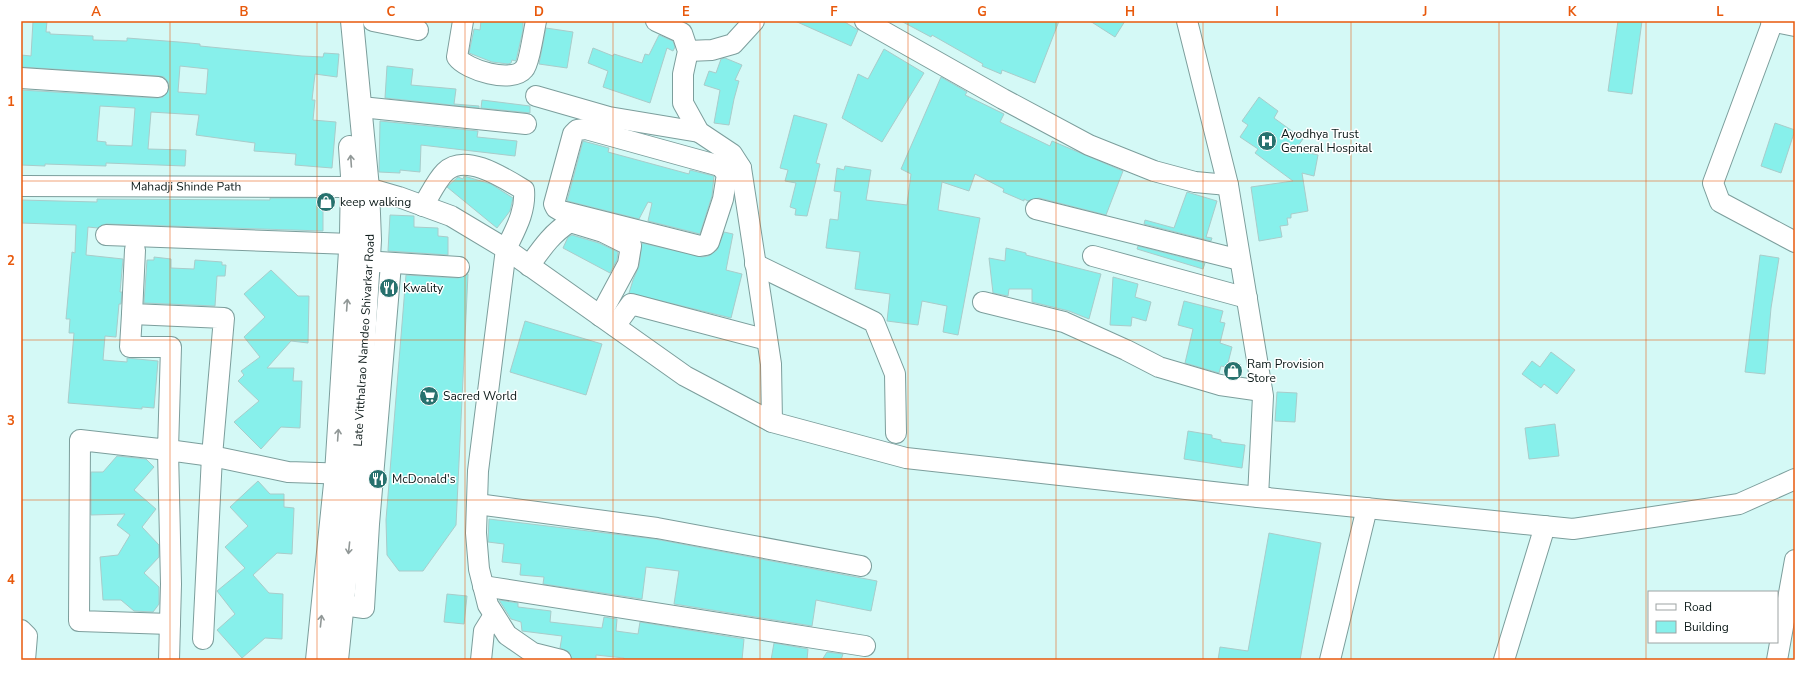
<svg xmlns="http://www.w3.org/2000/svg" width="1816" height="681" font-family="'Nunito Sans',sans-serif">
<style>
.building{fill:#87f0eb;stroke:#a9ccca;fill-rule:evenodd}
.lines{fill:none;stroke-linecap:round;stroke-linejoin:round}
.minor-casing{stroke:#7c9e9c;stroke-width:22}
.major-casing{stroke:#7c9e9c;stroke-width:24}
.minor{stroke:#fff;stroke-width:20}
.major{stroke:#fff;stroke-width:22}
.oneway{stroke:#919897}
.grid{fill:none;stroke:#e8590c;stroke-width:1;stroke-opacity:0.55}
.labels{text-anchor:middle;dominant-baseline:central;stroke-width:3;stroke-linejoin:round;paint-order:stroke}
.poi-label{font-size:12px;fill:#0b1918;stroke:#fff;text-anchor:start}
.street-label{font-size:12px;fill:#0b1918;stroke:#fff}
.neatline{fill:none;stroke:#e8590c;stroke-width:1.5}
.grid-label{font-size:13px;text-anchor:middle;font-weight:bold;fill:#e8590c}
</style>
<rect width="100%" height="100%" fill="#d4f9f6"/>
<!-- building -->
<path class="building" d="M33,21h14l-1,11h4v2l43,2v4l34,1v-3l52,4 21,2v2l102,10 21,1 1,-4 15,1 -2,23 -22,-3 -3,26h3l-2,20 23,2 -4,46 -37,-3 1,-11 -42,-3 1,-8 -59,-8 3,-20 -48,-3 -3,37 38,1 -1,16 -79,-3v3l-61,-2v2l-24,-1v-75l136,8 6,-1 6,-9 -1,-6 -4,-5 -5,-1 -138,-9v-12l10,1zM180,66l28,3 -2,25 -28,-2zM100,106l35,2 -3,38 -26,-1v-3l-9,-1z
M481,21h42v9l-7,31 -4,-1 -1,3 -3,1 -16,-2 -23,-9 5,-24 6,1z
M795,21h48l15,9 -7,16z
M901,21h158l-24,62 -33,-13 -1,4 -19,-8 1,-2 -51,-29 -1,2z
M1090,21h35l-10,16z
M1618,21h24l-10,73 -24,-3z
M546,28l27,4 -6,36 -28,-4z
M659,35l14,6 2,6 -2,4 -6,-3 -17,55 -47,-16 5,-16 -20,-8 5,-15 20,8 1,-2 28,9 3,-9 4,1z
M884,49l40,24 -42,69 -40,-24 16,-44 10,5z
M725,58l17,7 -7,15 4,1 -5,18 -5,26 -15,-2 6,-33 -16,-5 5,-14 7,2 5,-14z
M387,66l26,3 -2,16 45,4 -2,15 25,2v2l-94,-10z
M941,77l26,15 -2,3 39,19 -4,8 50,24 2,-5 71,30 -17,44 -67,-17 -11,3 -4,-2v2l-21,-9 1,-3 -29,-15 -6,17 -27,-9 -4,28 42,8 -22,117 -15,-3 4,-26 -25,-5 -4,24 -31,-4 3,-27 -35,-5 5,-37 -34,-4 4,-29 8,1 3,-28 -7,-1 3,-23 7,2 1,-4 26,4 -5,30 41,5 4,-31 -10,-5z
M1259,97l19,14 -4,7 29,21 -8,11 23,5 -4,21 -12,-3 6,38 -17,3v4h-4l1,7 -8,1 2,11 -23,4 -8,-54 42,-6 -38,-28 3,-4 -18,-12 8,-12 -6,-4z
M482,100l48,6v7l-49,-5z
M794,115l33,9 -11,39 4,1 -13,52 -12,-1 1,-6 -6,-2 6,-24 -11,-2 3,-11 -8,-2z
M380,121l98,10 -1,6 40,4 -2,15 -94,-11 -1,27 -20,-2v3l-21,-1z
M1775,123l20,7 -14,43 -20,-7z
M583,141l26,7 -1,4 81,22 1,-4 24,6 -2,20 -12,38 -52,-13 4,-18 -4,-1 -9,17 -72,-18z
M464,176l27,8 22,14 -3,13 -13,17 -50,-41 11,-10 5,2z
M1187,192l30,9 -11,36 6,1 -1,3 -67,-17 1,-4 29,8z
M270,198h53v33l-217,-7 -8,4 -10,-1 -2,28 37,4 -3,33h2l-1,12h-2l-3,33 -11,-1 -2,24 24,2v-4l31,3 -4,47 -12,-1v2l-74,-6 6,-70h-5l1,-14h-4l6,-67 3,1 1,-28 -55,-2v-23l76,2v-3l173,1z
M390,215l24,1v11l24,1v8l10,1v18l-60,-4z
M724,232l9,2 -7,36 16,4 -11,44 -102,-25 4,-13 6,-14 3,-23 60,14 6,-1 9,-6z
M572,235l27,8 19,9 -1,8 -7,13 -47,-25 5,-11z
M1138,246l67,17 -2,6 -66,-20z
M1006,248l20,5v2l75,19 -12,45 -20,-8 -37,-9v-13h-23l-1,7 -15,-3 -4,-35 16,3z
M1760,255l19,3 -8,50 -6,66 -20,-2z
M154,257l17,2v9l23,1 1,-9 27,2v3h4l-1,11h-8l-2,30 -71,-3 3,-43h7z
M271,270l27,26h11l-1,47 -17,-2 -24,27h27l-1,13h9l-2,47 -19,-1 -20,22 -27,-27 25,-21 -21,-20 6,-6 -3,-4 19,-14 -16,-20 21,-20 -21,-23z
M468,274l-12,251 -33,46h-24l-12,-16 -1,-35 20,-245 52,3z
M1113,277l25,7 -3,13 16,5 -5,19 -14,-4 -1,9 -21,-1z
M1184,301l39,10 -3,11 5,1 -5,20 12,4 -5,20 -6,-1 -2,7 -34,-10 8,-34 -15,-4z
M525,321l77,23 -16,51 -76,-23z
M1551,352l24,18 -18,24 -13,-10 -3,4 -19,-14 10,-13 8,6z
M1277,392l20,1 -2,29 -20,-1z
M1555,424l4,32 -30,3 -4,-31z
M1188,431l24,4v3l9,2v2l24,3 -3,23 -58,-9z
M117,456l29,3 8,8 -20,23 22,19 -14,18 17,18v12l-15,16 15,14v17l-6,8 -19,-1 -13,-11h-18l-3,-43 18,-2 12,-20 -13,-10 8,-11 -34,1v-43h12z
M258,481l12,13h14v13l10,1 -2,46 -15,-1 -24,22 16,18 14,1 -1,45 -17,-1 -23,20 -25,-28 18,-16 -18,-23 28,-23 -20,-21 23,-21 -18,-19z
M489,519l166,20 222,42 -6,30 -55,-11 -4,26 -138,-22 5,-33 -33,-4 -4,32 -99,-15 1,-7 -24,-2 1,-11 -19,-2 2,-18 -16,-2z
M1269,533l52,10 -21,117h-82l2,-13 28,4z
M447,594l20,2 -3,28 -20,-2z
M499,600l19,3v4l33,4 -1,11 52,6 2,-11 13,2 -1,12 22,3 2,-12 104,17 -2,21h-118v-2l-28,-3v5h-24l-3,-8 -9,-4 2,-12 -40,-5 -1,-9 -10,-3z
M774,643l34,6 -1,11h-36z
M827,652l16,2 -2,6h-19z"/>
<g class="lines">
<defs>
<g id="minor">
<path d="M373,21l45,9"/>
<path d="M463,21l-6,36c9,13 55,27 67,12 5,-5 10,-39 12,-48"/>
<path d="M656,21l26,12 6,18 -5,23v29l16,29 33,22 9,14 30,196 1,58"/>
<path d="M865,21l138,78 86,46 65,26 41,11 33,3"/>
<path d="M1187,21l41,164 35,211 -5,101"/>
<path d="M1771,21l24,5"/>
<path d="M1773,21l-60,162 7,19 75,40"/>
<path d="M688,51l24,-1 21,-6 21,-23"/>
<path d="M21,78l137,9"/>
<path d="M536,96l73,21 90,15"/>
<path d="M361,107l165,17"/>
<path d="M720,166l7,8 -4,25 -14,43 -3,3 -6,1 -139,-35 -5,-3 -2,-4 19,-70 4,-4 9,-1 134,37 21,2"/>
<path id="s1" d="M21,186l331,1 16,1 31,9 52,19 55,33 179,127 87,46 134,36 352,39 315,32 166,-25 56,-25"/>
<path d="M423,206c7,-11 13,-25 22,-34 20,-20 59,6 79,18 2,22 -9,40 -18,59l-28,222 -2,62 3,36 9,36 19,30 26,18 28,7"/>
<path d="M1036,209l204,51"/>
<path d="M106,235l245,9"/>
<path d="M135,250l-3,64 92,4 -12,138 -9,183"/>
<path d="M1093,256l154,42"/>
<path d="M379,262l80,5"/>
<path d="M755,264l119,58 21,52 1,59"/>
<path d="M529,266c13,-18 23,-33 41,-44l33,10 28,14 -3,18 -28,52"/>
<path d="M983,302l81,20 62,28 33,17 61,18 42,6"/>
<path d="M132,314l-2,33h41l-3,103 -88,-10 -1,181 91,3"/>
<path d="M615,326l16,-22 136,36"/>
<path d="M477,504l180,24 204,38"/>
<path d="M483,586l382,60"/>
<path d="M343,605l21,3 5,-84 22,-260"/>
<path d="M21,630l6,6 -2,24"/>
<path d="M169,660l2,-76 -3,-134 44,6 76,16 63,2"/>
<path d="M481,660l3,-29 10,-16"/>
<path d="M1330,660l37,-152"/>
<path d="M1504,660l41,-134"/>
<path d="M1777,660l18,-100"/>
</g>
<g id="major">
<path d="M317,660l19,-186 15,-239 1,-59 -2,-29"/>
<path id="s2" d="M337,660l19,-185 14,-235 -2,-52 -16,-167"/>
</g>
</defs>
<!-- minor casing -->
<use href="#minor" class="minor-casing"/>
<!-- major casing -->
<use href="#major" class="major-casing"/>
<!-- minor -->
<use href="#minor" class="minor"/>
<!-- major -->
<use href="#major" class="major"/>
</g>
<!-- one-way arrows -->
<defs><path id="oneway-shaft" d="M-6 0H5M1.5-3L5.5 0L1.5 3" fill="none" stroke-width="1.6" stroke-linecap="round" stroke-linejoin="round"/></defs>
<g class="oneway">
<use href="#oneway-shaft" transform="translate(351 161) rotate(-94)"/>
<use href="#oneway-shaft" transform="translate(347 305) rotate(-86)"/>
<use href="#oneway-shaft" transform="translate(338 435) rotate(-86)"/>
<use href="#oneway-shaft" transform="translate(349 548) rotate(96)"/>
<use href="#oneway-shaft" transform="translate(321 621) rotate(-84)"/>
</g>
<!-- grid -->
<path class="grid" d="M170,21v639M317,21v639M465,21v639M613,21v639M760,21v639M908,21v639M1056,21v639M1203,21v639M1351,21v639M1499,21v639M1646,21v639M21,181h1774M21,340h1774M21,500h1774"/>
<!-- icons -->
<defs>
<symbol id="hospital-disc" viewBox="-11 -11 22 22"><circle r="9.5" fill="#27716e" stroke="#fff"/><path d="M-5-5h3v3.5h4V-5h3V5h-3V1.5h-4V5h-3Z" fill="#fff"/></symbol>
<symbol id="shop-disc" viewBox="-11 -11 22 22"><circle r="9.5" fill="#27716e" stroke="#fff"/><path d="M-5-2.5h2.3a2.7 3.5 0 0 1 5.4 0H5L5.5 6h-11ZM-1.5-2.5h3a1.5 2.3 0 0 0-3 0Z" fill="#fff"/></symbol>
<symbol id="restaurant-disc" viewBox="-11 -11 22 22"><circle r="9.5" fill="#27716e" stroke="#fff"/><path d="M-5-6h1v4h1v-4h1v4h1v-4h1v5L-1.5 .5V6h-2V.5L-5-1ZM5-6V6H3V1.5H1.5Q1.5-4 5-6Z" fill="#fff"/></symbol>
<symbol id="supermarket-disc" viewBox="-11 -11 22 22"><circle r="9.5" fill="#27716e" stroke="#fff"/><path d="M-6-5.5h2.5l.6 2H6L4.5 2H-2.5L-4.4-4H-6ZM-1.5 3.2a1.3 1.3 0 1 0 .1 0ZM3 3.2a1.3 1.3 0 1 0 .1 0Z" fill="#fff"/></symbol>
</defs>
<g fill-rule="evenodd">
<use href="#hospital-disc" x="1256" y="130" width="22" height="22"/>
<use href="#shop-disc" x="315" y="191" width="22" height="22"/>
<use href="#restaurant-disc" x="378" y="277" width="22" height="22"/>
<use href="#shop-disc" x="1222" y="360" width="22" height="22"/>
<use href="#supermarket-disc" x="418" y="385" width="22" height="22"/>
<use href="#restaurant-disc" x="367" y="468" width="22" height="22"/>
</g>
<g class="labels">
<!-- poi labels -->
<g class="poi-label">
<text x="1281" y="134">Ayodhya Trust<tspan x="1281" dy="14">General Hospital</tspan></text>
<text x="340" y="202">keep walking</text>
<text x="403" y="288">Kwality</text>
<text x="1247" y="364">Ram Provision<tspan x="1247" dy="14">Store</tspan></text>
<text x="443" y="396">Sacred World</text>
<text x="392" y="479">McDonald's</text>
</g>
<!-- street labels -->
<g class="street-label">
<text stroke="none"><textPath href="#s1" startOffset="165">Mahadji Shinde Path</textPath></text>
<text stroke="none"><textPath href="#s2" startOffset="321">Late Vitthalrao Namdeo Shivarkar Road</textPath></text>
</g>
</g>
<!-- border -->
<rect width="1816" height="681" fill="none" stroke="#ffffff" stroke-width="44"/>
<!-- legend -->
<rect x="1648" y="591" width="130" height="52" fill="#ffffff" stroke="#9da3a3"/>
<rect x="1656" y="604" width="20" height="6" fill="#ffffff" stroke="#9da3a3"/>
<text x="1684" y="611" font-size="12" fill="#0b1918">Road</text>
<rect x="1656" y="621" width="20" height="12" fill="#87f0eb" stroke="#9da3a3"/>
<text x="1684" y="631" font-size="12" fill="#0b1918">Building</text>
<rect x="22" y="22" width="1772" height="637" class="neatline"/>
<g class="grid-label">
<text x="96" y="16">A</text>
<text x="244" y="16">B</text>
<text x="391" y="16">C</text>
<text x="539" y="16">D</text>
<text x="686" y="16">E</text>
<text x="834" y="16">F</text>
<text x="982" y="16">G</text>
<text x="1130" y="16">H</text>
<text x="1277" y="16">I</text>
<text x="1425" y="16">J</text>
<text x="1572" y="16">K</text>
<text x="1720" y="16">L</text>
<text x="11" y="106">1</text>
<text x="11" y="265">2</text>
<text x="11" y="425">3</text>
<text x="11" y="584">4</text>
</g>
</svg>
